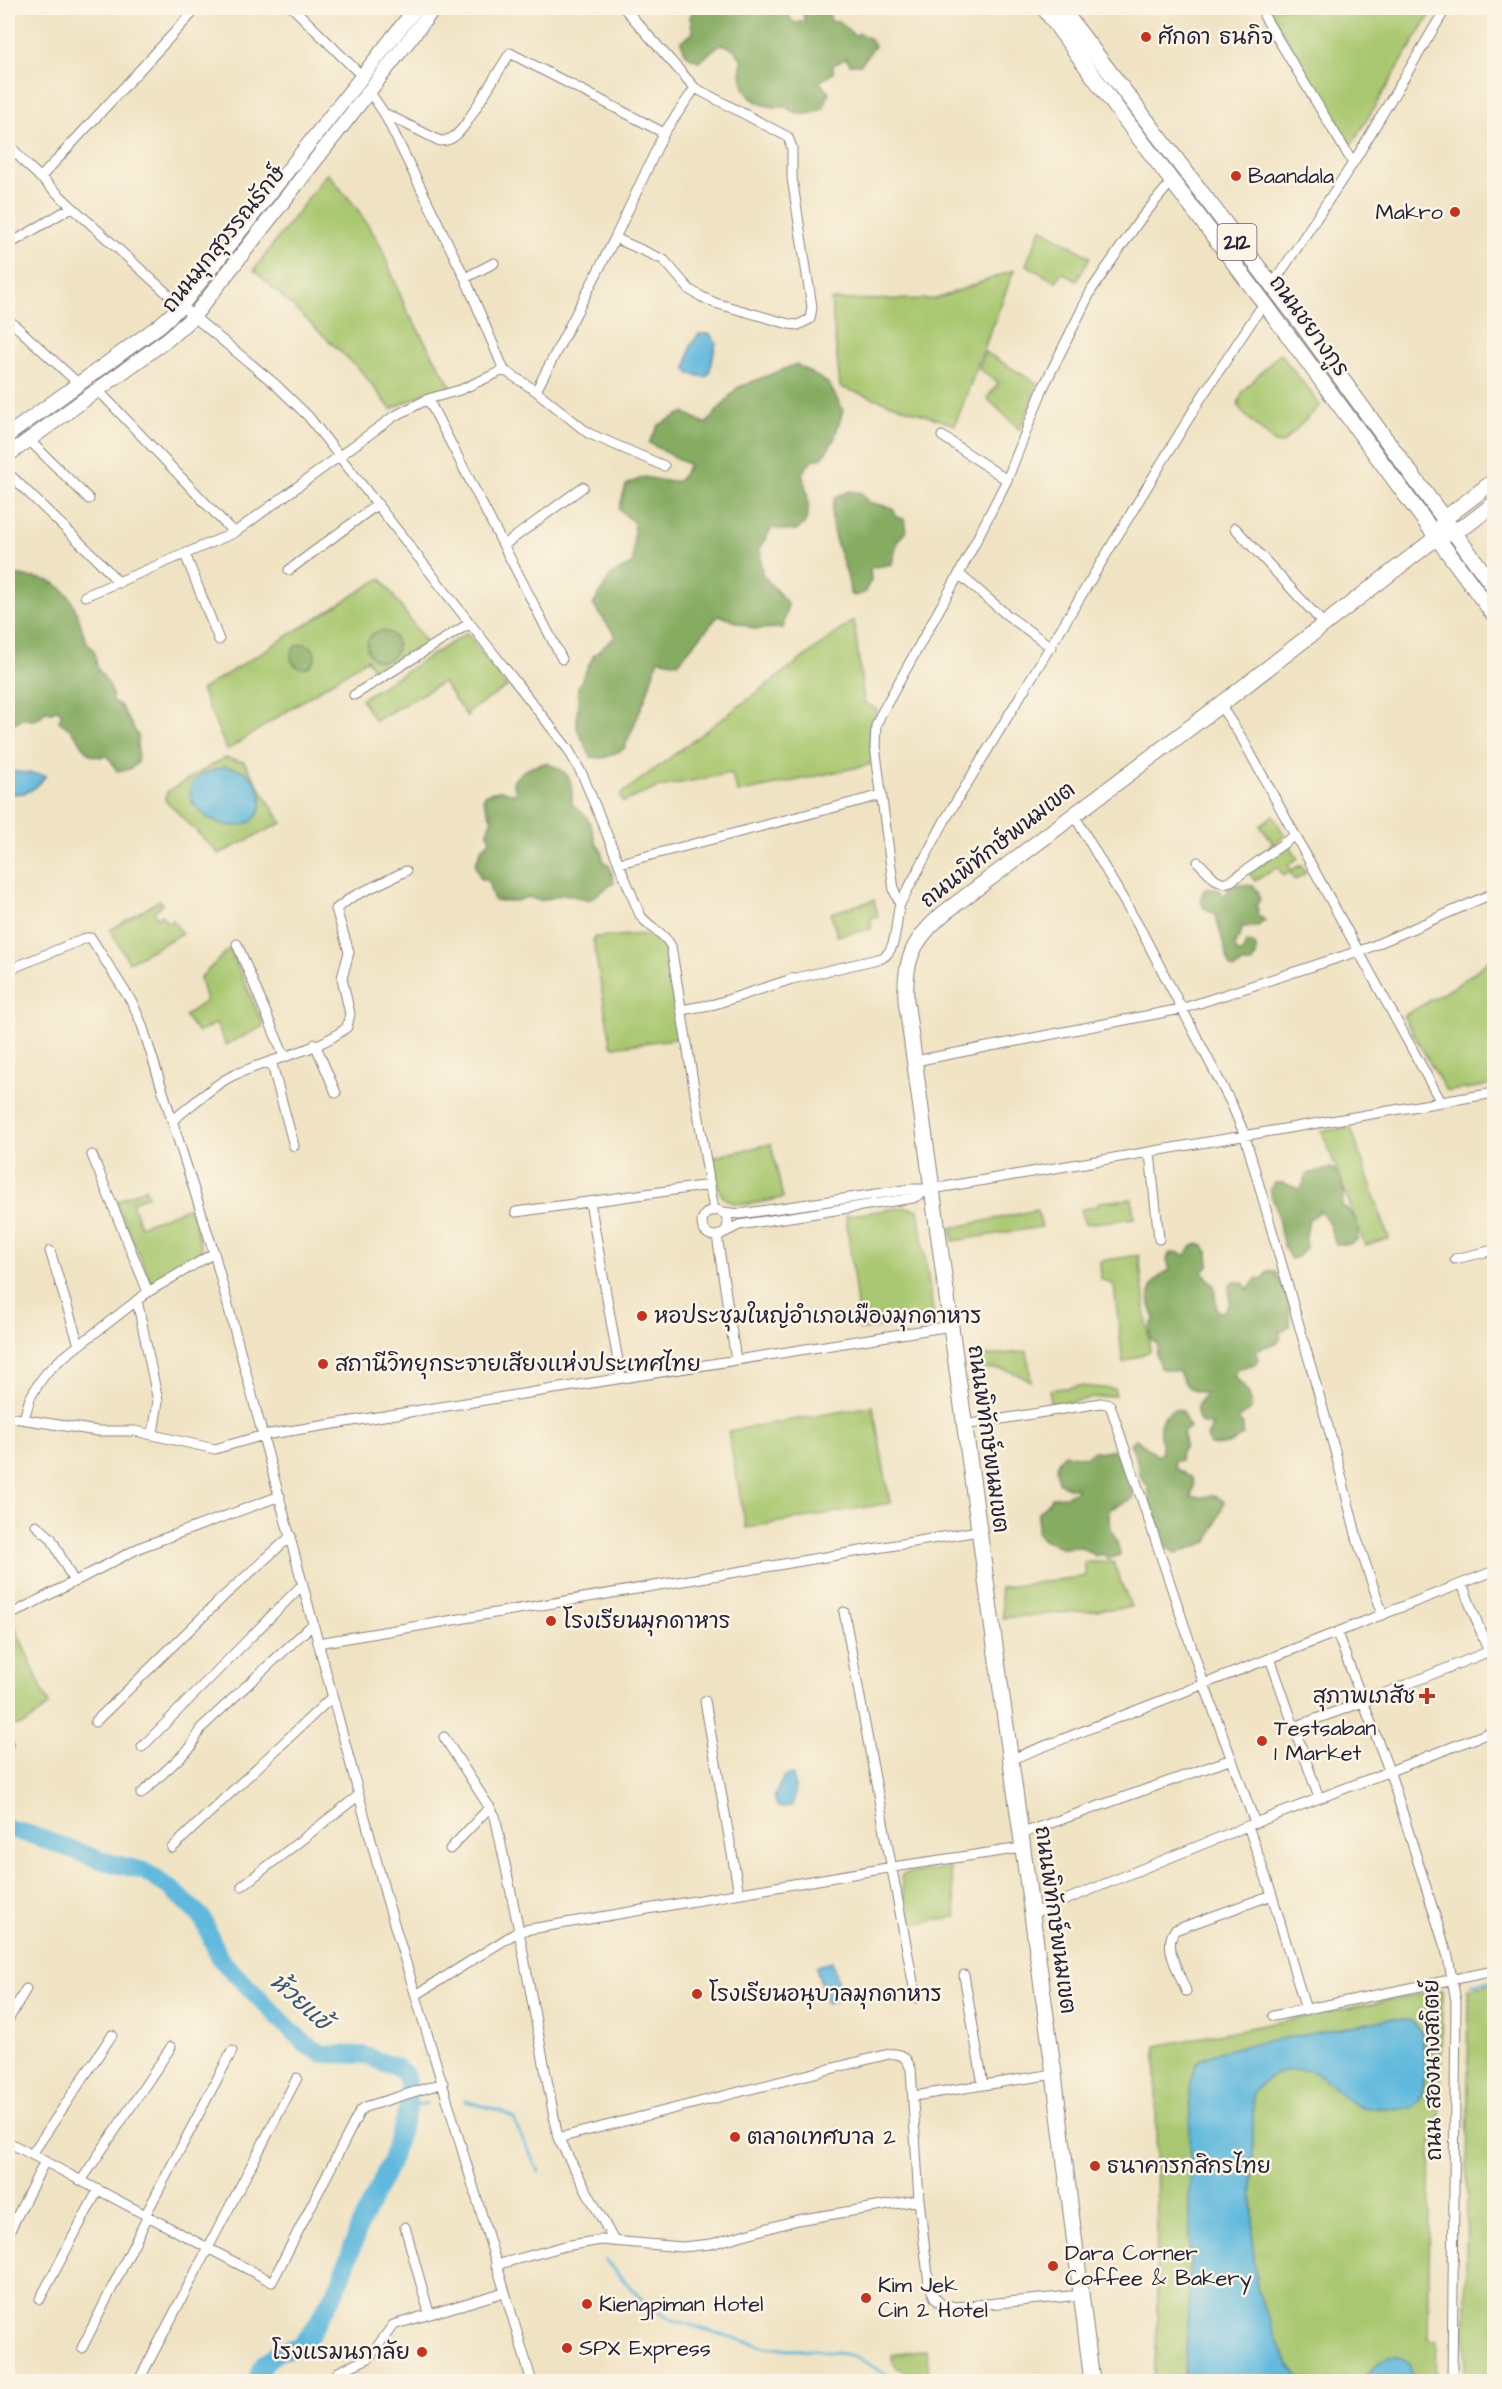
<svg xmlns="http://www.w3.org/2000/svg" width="1502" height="2389" font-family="'Architects Daughter','Playpen Sans Thai',sans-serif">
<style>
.green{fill:#a9c76f;stroke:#667455;stroke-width:1.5;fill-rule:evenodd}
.forest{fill:#86ac62;stroke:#54674e;stroke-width:1.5}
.water{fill:#60b9dd;stroke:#416e8c;stroke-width:1.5}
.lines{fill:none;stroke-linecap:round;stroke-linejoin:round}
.stream{stroke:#60b9dd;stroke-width:3}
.river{stroke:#60b9dd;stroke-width:18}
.street-casing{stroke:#89827f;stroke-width:11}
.secondary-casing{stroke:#89827f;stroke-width:16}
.primary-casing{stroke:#89827f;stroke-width:17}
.street{stroke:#fff;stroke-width:9}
.secondary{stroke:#fff;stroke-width:14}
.primary{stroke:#fff;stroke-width:15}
.poi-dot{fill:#c8321e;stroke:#fcf5e5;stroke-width:2}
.labels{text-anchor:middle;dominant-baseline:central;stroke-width:5;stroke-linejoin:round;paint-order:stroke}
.shield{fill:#fcf5e5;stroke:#63616e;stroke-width:1.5}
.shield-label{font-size:21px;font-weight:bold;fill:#22223b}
.poi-label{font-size:22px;fill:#22223b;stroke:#fcf5e5;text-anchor:start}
.street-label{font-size:22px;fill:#22223b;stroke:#fcf5e5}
.water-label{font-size:24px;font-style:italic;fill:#385774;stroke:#fcf5e5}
</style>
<rect width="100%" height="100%" fill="#fcf5e5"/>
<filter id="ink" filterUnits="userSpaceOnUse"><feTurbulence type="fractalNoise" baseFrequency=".0167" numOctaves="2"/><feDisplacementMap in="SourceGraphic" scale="12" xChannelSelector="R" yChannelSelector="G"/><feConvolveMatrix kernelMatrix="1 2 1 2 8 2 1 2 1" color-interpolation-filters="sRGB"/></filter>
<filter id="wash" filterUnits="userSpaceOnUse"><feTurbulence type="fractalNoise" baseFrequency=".008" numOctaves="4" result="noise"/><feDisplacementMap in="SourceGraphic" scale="24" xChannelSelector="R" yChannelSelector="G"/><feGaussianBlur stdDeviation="1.35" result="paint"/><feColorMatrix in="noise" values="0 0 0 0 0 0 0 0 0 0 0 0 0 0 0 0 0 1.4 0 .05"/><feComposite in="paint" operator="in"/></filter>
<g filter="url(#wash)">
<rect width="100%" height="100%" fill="#f0e3c3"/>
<!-- green -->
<path class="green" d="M1268,8h166l-83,138z
M327,173l29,34 23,35 27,67 46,79 -24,4 -37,17 -30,-38 -107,-101z
M1041,228l49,29 -13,24 -15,-9 -6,10 -30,-17z
M1014,270l-59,155 -115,-38 -9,-87 105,-1z
M985,352l53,32 -18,46 -33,-32 12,-15 -20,-14z
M1280,353l40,52 -38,39 -7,-1 -34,-32 -3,-7 5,-13z
M381,578l46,66 -50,31 -10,-16 -140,91 -26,-60z
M854,620l10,82 13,8c-8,18 -7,35 -4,54l-135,29 -7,-20 -71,14 -37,15 -3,-7z
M467,633l40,54 -38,24 -2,6 -24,-35 -68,39 -14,-22z
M224,758l20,4 38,61 -63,31 -54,-54 2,-8zM261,796c0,14 -2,19 -15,25 -22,11 -40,-3 -55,-19z
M1273,815l12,21 -27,21 15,-14 -13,-17z
M1289,844l9,14 -10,7 3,5 10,-5 5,8 -11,7 -5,-8 -7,4 -5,-9 -23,14 -6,-8z
M160,900l3,4 -9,8 3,5 5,-2 5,8 5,-4 10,15 -53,28 -19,-32z
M874,900l4,17h-7v12l-34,7 -6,-23z
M653,934l9,6 2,4 17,94 -68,9 -2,-3 -18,-104 2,-3z
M230,948l34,78 -38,19 -10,-22 -18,10 -13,-17 21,-15 -6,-23z
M1494,957v128l-45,6 -4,-2 -42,-73 51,-29z
M1351,1128l38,111 -24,6 -43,-114z
M771,1144l12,54c-16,2 -52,15 -62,-4 -5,-10 -6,-26 -8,-37z
M145,1188l3,8 -16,6 8,24 50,-19 13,46 -51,31 -36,-82z
M1132,1199l2,19 -49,6 -5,-14 17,-4 2,-4z
M906,1207l12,3 16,109 -74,11 -14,-114z
M1037,1210l5,17 -89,14 -2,-13z
M1139,1255l11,96 -27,12 -9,-78 -13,-6 -1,-18z
M1027,1351l4,30c-26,-13 -31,-15 -60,-10l-2,-13z
M1079,1386l35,3 2,6 -66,10v-15z
M873,1406l17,97 -144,25 -18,-97z
M1084,1562h29l18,45 -128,11 -3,-30 86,-12z
M13,1622l36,83c-11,8 -25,26 -38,19l-3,-8v-91z
M950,1868l7,49 -48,8 -8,-48 2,-3z
M1494,1983v398h-29l4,-392z
M1442,1990l-2,150 -9,1 -3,198 9,1 -1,41 -282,1 3,-52 -1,-284z
M926,2350l4,31h-12l-25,-17 -1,-9z"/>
<!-- forest -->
<path class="forest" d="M695,8h24l7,2 2,-2h62l-2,7 6,8 11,-2 -4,-13h13l15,6 3,8 7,-1 16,15 4,-3 11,6 5,7 -14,18h-11l-4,-6 -13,7v8l-14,9 10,10 -6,17c-15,6 -24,9 -37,-2 -32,2 -49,-14 -44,-47l-8,-11 -12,-5c-10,4 -14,13 -23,17 -12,-3 -15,-8 -18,-20l12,-8 -3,-16z
M796,364l33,20 14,26 -9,30 -12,18 -10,2 -10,13c4,15 15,48 -6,57 -7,2 -17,-1 -24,-2l-12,19 2,27 26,30 -5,24 -29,1 -35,-14 -41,48 -20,-4 -13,40 -21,50 -20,9 -13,-1 -14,-29 1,-41 16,-32 22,-19 -23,-31 18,-30 22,-12 1,-40 -15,-14 7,-24 18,-8 21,4h14l10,-16 -40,-22 10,-18 25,-13 22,12 31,-36z
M850,491l11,2 7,9 25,6 3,9 8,2 2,13 -8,8 -6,24 -22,4 1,12 -7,13 -9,3 -5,-2c-1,-34 -27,-59 -15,-96z
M8,573c14,6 31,3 44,9 23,10 26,38 34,58 2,5 6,7 8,11 3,6 1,13 4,18 7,11 16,18 14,32l8,4 18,31c-2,10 1,17 -1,27l-7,6 -13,2 -9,-15c-24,4 -21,-8 -34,-23 -4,-4 -10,-8 -15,-12l3,-8 -5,-4 -5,3 -7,-1c-6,9 -12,11 -22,7l-10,6 -5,-1z
M367 646a15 15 0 1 1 30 0a15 15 0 1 1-30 0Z
M291 656a12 12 0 1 1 24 0a12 12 0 1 1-24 0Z
M546,763c25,9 27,16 26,41l14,12 6,12 3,13 7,11 1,9 7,6 4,16 -25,17 -24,-6 -25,7 -12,-4 -12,4h-22l-6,-20 -7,-2 -6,-14 7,-17 8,-7 -3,-10 5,-12 -9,-19 3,-6 15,-4 12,4 3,-2 -3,-10c7,-12 20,-16 33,-19z
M1235,884l18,2 5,5 2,9 -4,6 2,3 -1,6 8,5 -8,7h-15l-2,10 -4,3 -1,8 3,5h4l4,-10 5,-1 5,5v9l-5,8h-9l-8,5 -4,-2 -15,-53 -12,-7 -2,-8 2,-8 5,-3 10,1 7,8 4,-10z
M1331,1168c13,8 14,23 11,38 13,8 17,17 16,33l-8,5h-14c-8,-16 -3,-20 -17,-34l-3,5 -7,4c-1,13 -5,16 -3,29l-7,8 -8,3c-11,-16 -11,-34 -15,-52 -1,-7 -6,-10 -6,-18l5,-6h9l15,6 3,-2 5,-13z
M1197,1244l7,2 4,7 1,12 -6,7 11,14 3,23 2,3 5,-1 6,-8 -1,-17 4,-5 10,2 5,6 8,-10 6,1 5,-8h8c9,14 19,38 14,54l-10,7 2,5 -3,4 -22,8 2,10 -3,4 -18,5 -2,8c10,10 17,17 16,32l-13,10 5,6v10c-11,9 -19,12 -33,10l-3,-8 5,-11 -11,-3c-8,-13 -4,-20 5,-30 -16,-1 -21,-7 -27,-21l-19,-4 -4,-14 2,-9 -8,-7v-11l5,-9c-11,-21 -7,-37 15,-48l-3,-10 2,-6 8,-2 8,4 6,-9z
M1175,1409l7,2 7,16 -6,6 2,14 -4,5 -1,8 -6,1 1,7 17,10 2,7 -3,12c14,2 22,-6 33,5 -4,15 -10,26 -16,40l-31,11 -12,-6 -1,-14 -8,-11 1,-6 -7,-11 -2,-18 -8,-11 -1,-10 -9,-23 6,-4 22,17 4,-4c-2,-19 -8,-34 13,-43z
M1111,1450l4,2c4,13 18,22 15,36l4,5 -2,6 -22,10c-5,17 9,29 10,46l-12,4 -5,-5 -8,2 -14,-9 -18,1 -20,-8 -6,-7 1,-20 15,-16 12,-1 12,-5v-3h-9l-10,-6c-3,-12 -3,-20 7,-28l20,3 9,-6 12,1z"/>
<!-- water -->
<path class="water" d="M699,334h11l6,9 -7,31 -4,3 -15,-3 -4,-5 5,-24z
M223,767c7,1 16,1 22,5 12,8 21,26 14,40 -19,38 -97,-11 -58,-37 6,-3 15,-5 22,-8z
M8,771l38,4c-9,14 -22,21 -38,18z
M788,1775h5c2,9 4,22 -2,31l-9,2 -5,-2 -3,-10 10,-19z
M832,1961l10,38 -16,4 -10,-37z
M1390,2019l21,2 10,10c4,15 7,65 -6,75 -7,5 -19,2 -27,2 -9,0 -24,1 -32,-3 -17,-8 -31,-33 -52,-35 -23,-2 -37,6 -51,24v151l3,37 6,21 21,51 7,13 9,10 10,4 51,-1c16,-11 25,-35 49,-17l6,18h-230l5,-121v-173l6,-23 7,-6 12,-5 23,-6z"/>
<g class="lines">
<!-- stream -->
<path class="stream" d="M1472,1984l22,-3
M465,2101l36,10 12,7 26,54
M408,2107l18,-4
M605,2260l41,44 24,15 91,27 28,4 27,-1 38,7 45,26"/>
<!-- river -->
<path class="river" d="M8,1829l21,5 71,26 44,11 26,17 32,29 18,42 86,86 17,9 40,1 33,12 9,7 3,8v25l-18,56 -31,64 -19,56 -30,52 -12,11 -21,7 -13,10 -9,19"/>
</g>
</g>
<g filter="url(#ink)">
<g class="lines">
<defs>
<path id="street" d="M293,8l69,68
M1264,16l89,147
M369,91l15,22 81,165 39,92
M384,113l56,28c13,0 20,-9 27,-19l43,-69 154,80
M8,143l17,20 47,44 109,99 94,78 33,32 260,333 15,27 57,139c9,13 23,16 31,31l43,265
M40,178l157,-170
M615,238l49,22 26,30 12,7 13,6 74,21 9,1 12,-6 2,-12 -20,-129v-30l-4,-11 -93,-49 -71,-80
M8,245l64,-38
M465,278l29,-15
M1271,287l82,-124 93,-155
M8,319l71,65
M98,390l136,143
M536,391l79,-153 49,-105 31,-45
M428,399l134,260
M942,436l65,44
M29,440l60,59
M8,473l90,87 21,23
M1235,528l89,96
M504,545l79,-58
M185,554l34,86
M289,570l89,-66
M959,574l48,41 44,32
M85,596l149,-63 159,-116 35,-18 32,-9 44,-20 32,21 52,42 76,33
M354,695l116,-72
M1220,705l23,35 198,362
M1074,815l68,117 90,173 13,31 90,315 23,91 25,73
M1198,862l17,17 9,4 7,-2 63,-45
M620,863l262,-68
M900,904l-6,-14 -19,-144 1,-20 4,-10 79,-142 48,-94 36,-92 49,-99 47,-68 28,-34 7,-5
M237,944l47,112
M8,970l78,-32h5l42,66 9,21 72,228 173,647 145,482
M681,1010l34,-6 77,-25 90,-21c16,-8 13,-37 18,-54l45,-84 256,-422 57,-86 7,-8
M315,1044l21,49
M271,1061l23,85
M915,1061l266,-52 187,-61 126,-55
M173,1120c17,-13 40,-35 59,-44 33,-16 88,-25 115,-49l3,-13 -8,-36 7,-26 -13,-43 16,-12 54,-26
M1150,1153l9,86
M92,1155l56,137
M590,1202l31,176
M702 1223a13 13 0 1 1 26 0a13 13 0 1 1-26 0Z
M516,1212l194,-27
M722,1212l18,2 171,-25h21l562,-96
M725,1232l14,-7 174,-27 16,-8
M717,1236l19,124
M50,1251l29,94
M1455,1259l39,-9
M137,1300l21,101 -5,33
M8,1417l89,14h38l80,18 49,-14 687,-109
M24,1419l6,-21 9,-15 8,-11 14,-13 87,-67 66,-39
M964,1425l137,-22 9,2 94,279 51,139
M36,1525l15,13 23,44
M1462,1584l32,81
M844,1612l72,386
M8,1616l133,-69 139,-51
M1337,1633l53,140 58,184 8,44 -4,381
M318,1643l660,-112
M1270,1658l49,140
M705,1701l34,192
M95,1722l129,-126 67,-60
M1294,1727l69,-25 127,-51
M444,1737l51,79 24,115 39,207 56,103
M8,1743l1,4
M142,1747l161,-163
M1009,1760l485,-189
M141,1794l50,-47 10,-19 112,-104
M1248,1826l24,69 34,115
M1020,1834l212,-75
M172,1848l160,-151
M450,1849l40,-42
M242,1886l116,-90
M1031,1914l224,-91 239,-92
M964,1975l19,110
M1186,1991c-6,-17 -24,-45 -11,-61l97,-35
M416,1995l103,-64 374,-64 129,-19
M1273,2016l221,-45
M8,2020l18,-31
M914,2096l140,-22
M558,2138l331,-84c13,-1 17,3 22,15l8,131 10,84 6,14 6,6 15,3 125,-12
M8,2142l264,140 88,-171 5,-4 78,-24
M32,2154l80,-119
M81,2181l90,-134
M146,2214l86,-163
M405,2227l24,86
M8,2234l37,-73
M496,2265l69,-19 36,-6 81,7 29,-3 86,-24 122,-20
M40,2299l58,-109
M82,2348l66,-132
M338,2372l31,-14 24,-33 112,-33
M138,2382l159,-304"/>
<path id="secondary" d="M8,435l152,-110 21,-19 235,-298
M8,455l160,-116 26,-23 240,-308"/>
<path id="primary" d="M1044,8l74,102 147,194 229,311
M1061,8l236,310 197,269
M1441,527l3,-8 50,-38
M1092,2382l-38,-308 -148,-1074c-2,-41 7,-60 38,-87l276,-208 216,-167 31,-13 27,-21"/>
</defs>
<!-- street casing -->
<use href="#street" class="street-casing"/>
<!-- secondary casing -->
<use href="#secondary" class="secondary-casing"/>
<!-- primary casing -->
<use href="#primary" class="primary-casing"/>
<!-- street -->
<use href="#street" class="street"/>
<!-- secondary -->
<use href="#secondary" class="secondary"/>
<!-- primary -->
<use href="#primary" class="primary"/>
</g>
</g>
<!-- markers -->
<g class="poi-dot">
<circle cx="1146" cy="37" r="6"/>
<circle cx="1236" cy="176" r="6"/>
<circle cx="1455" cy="212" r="6"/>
<circle cx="642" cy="1316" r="6"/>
<circle cx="323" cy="1364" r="6"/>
<circle cx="551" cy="1621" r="6"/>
<path d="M1424 1687h6v6h6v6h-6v6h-6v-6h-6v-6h6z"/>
<circle cx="1262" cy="1741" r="6"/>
<circle cx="697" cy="1994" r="6"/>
<circle cx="735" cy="2137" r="6"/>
<circle cx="1095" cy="2166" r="6"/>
<circle cx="1053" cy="2266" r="6"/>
<circle cx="866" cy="2298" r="6"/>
<circle cx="587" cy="2304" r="6"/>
<circle cx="567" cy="2348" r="6"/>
<circle cx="422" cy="2352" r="6"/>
</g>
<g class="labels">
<!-- shield labels -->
<rect class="shield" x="1217.5" y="224" width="39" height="36" rx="4.5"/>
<g class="shield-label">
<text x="1237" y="242">212</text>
</g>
<!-- poi labels -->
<g class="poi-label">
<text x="1158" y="37">ศักดา ธนกิจ</text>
<text x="1248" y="176">Baandala</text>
<text x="1443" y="212" text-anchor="end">Makro</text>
<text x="654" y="1316">หอประชุมใหญ่อำเภอเมืองมุกดาหาร</text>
<text x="335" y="1364">สถานีวิทยุกระจายเสียงแห่งประเทศไทย</text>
<text x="563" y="1621">โรงเรียนมุกดาหาร</text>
<text x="1415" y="1696" text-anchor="end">สุภาพเภสัช</text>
<text x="1274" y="1728">Testsaban<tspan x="1274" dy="25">1 Market</tspan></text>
<text x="709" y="1994">โรงเรียนอนุบาลมุกดาหาร</text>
<text x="747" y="2137">ตลาดเทศบาล 2</text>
<text x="1107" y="2166">ธนาคารกสิกรไทย</text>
<text x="1065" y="2253">Dara Corner<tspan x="1065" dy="25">Coffee &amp; Bakery</tspan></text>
<text x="878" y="2285">Kim Jek<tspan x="878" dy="25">Cin 2 Hotel</tspan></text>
<text x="599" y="2304">Kiengpiman Hotel</text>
<text x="579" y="2348">SPX Express</text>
<text x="410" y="2352" text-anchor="end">โรงแรมนภาลัย</text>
</g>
<!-- street labels -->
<g class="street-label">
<text transform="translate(224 239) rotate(-51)">ถนนมุกสุวรรณรักษ์</text>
<text transform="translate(1309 326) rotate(54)">ถนนชยางกูร</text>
<text transform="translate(998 845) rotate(-38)">ถนนพิทักษ์พนมเขต</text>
<text transform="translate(988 1439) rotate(82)">ถนนพิทักษ์พนมเขต</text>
<text transform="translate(1055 1920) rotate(82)">ถนนพิทักษ์พนมเขต</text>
<text transform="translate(1433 2070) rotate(-91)">ถนน สองนางสถิตย์</text>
</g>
<!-- water labels -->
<g class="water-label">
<text transform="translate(300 2002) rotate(42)">ห้วยแข้</text>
</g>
</g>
<!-- margin -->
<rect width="1502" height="2389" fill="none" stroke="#fcf5e5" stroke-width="30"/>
</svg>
